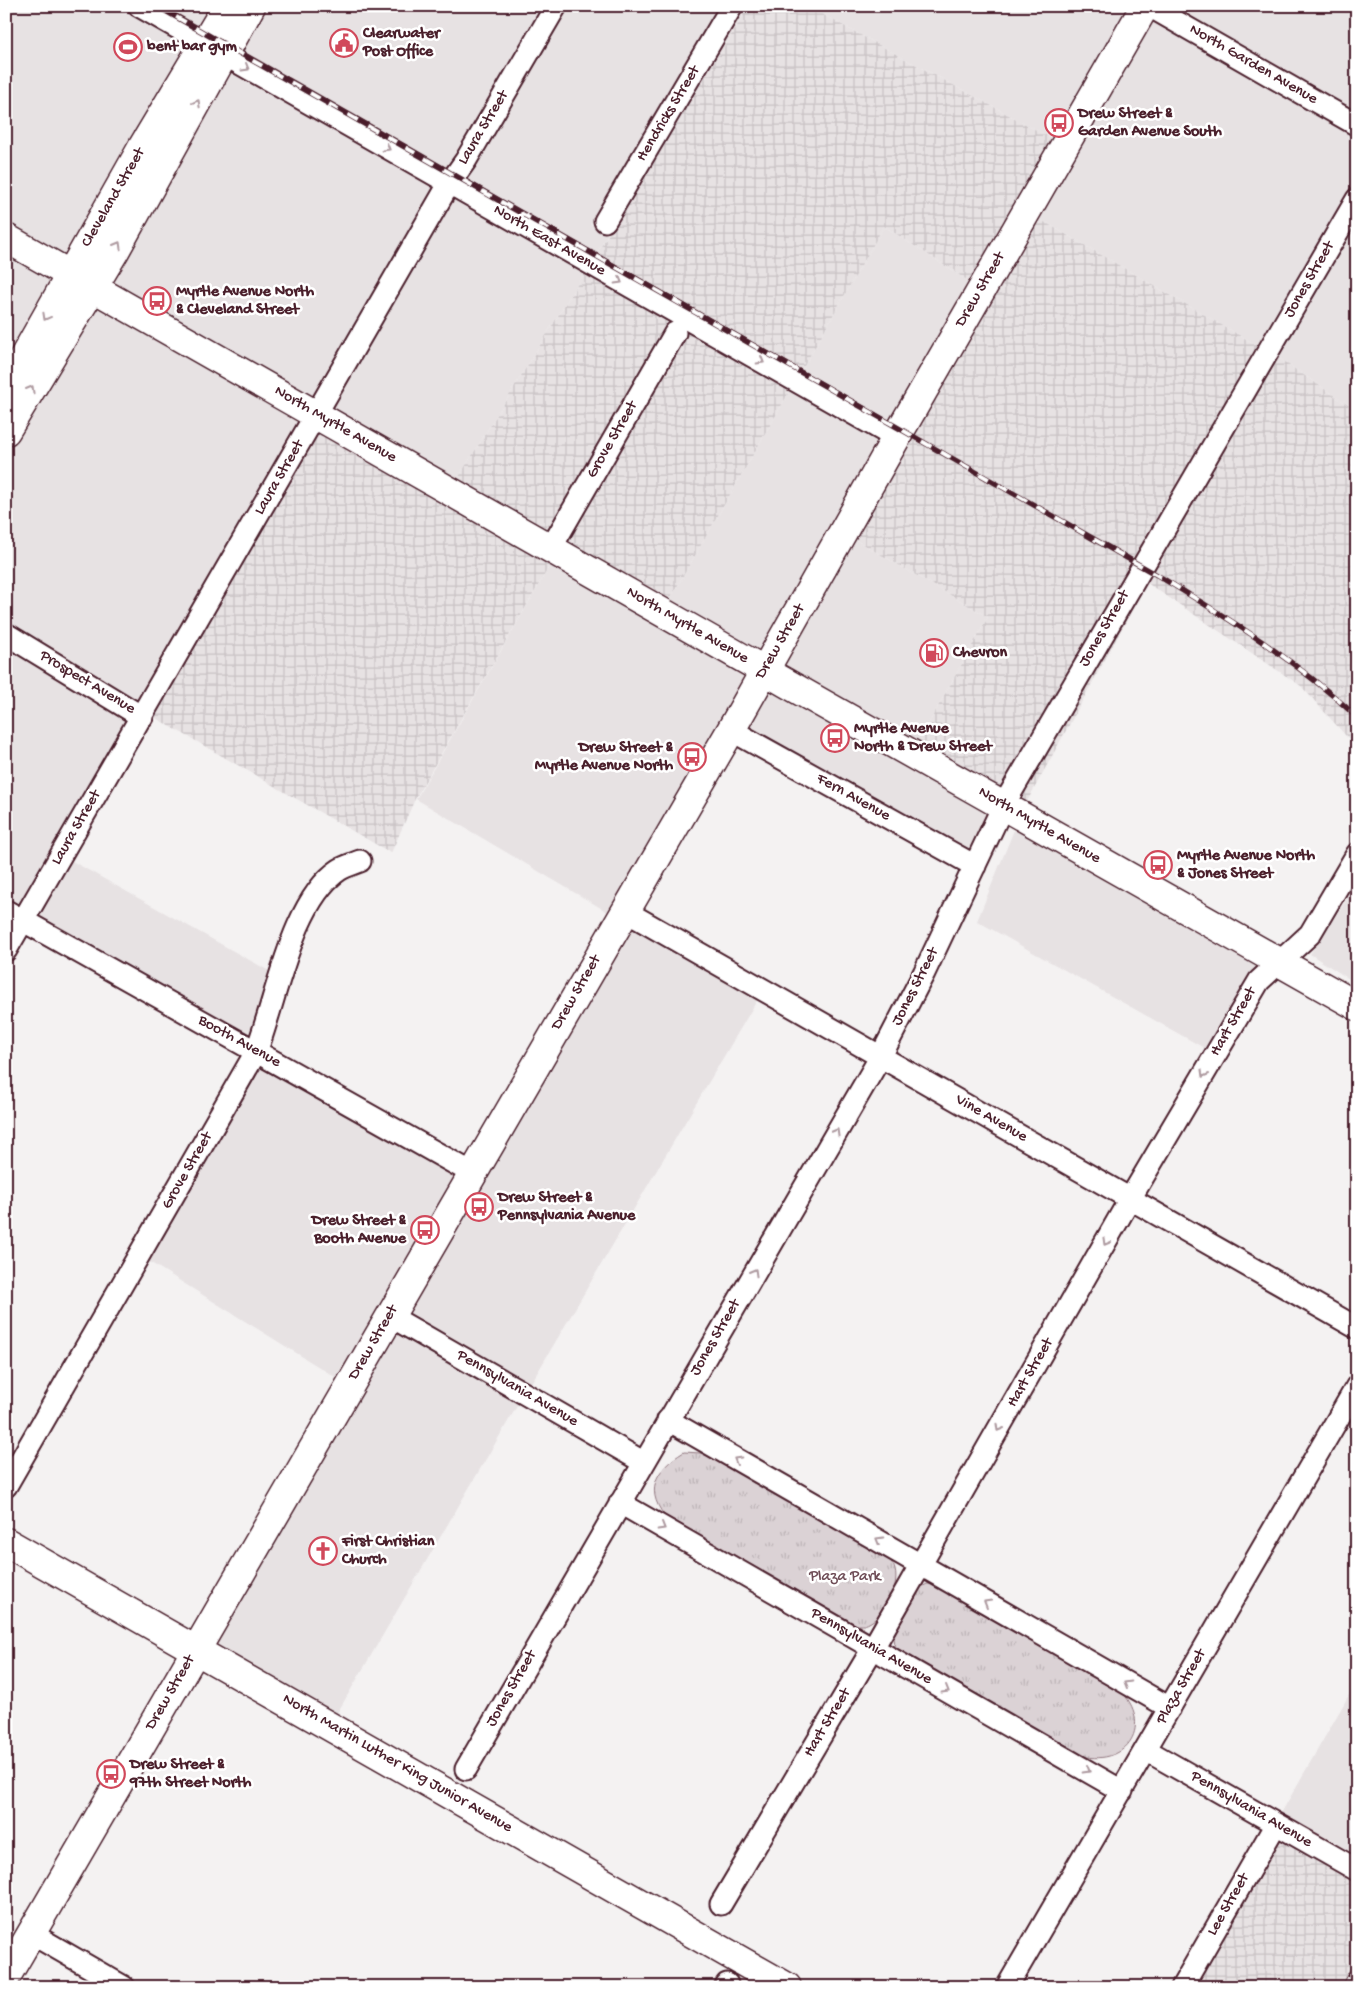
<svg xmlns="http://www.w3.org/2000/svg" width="1363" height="1993" font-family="'Gochi Hand',sans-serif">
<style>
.built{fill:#e7e2e3}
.industrial{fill:url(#industrial-grid)}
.park{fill:url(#park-tufts);stroke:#927880}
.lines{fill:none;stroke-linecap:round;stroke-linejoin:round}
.street-casing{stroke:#4a1f2b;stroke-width:25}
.secondary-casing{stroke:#4a1f2b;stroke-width:31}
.street{stroke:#fff;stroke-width:21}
.secondary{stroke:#fff;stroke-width:28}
.rail-casing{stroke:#4a1f2b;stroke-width:5.5}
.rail{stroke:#fff;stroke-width:4;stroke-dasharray:11;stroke-linecap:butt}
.oneway{stroke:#ae9aa0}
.labels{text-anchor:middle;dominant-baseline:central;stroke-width:5;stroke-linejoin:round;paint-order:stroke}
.poi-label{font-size:16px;font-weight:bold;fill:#4a1f2b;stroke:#fff;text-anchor:start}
.street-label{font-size:16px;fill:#4a1f2b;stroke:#fff}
.park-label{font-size:16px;fill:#6e4c56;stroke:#fff}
</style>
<defs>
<pattern id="industrial-grid" width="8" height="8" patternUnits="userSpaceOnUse" patternTransform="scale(1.25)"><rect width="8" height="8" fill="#e7e2e3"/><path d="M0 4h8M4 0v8" fill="none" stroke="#c8c1c3"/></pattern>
<pattern id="park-tufts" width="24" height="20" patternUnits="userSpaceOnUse" patternTransform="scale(1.25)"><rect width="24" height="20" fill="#dbd2d5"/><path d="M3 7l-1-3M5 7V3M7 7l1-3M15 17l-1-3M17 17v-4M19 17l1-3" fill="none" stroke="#bdb4b7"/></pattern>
</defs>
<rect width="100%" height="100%" fill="#f4f2f2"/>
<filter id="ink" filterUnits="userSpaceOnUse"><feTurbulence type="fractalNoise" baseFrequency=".02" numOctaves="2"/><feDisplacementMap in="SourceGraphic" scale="10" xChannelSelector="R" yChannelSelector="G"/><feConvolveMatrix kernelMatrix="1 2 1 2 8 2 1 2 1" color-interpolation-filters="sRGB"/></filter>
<g filter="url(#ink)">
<!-- built -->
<path class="built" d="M6,6h114l69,40 -124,215 -59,-34z
M159,6h56l-15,23z
M264,6h279l-86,148 -12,16 -207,-118z
M568,6h152l-129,218 17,10 -13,22 -131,-75 12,-16z
M745,6h4l-98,159 36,-60z
M807,6h323l-75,134z
M1169,6h188v107z
M1151,18l206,118v42l-99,168 -222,-129z
M229,69l206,117 -123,216 -205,-118z
M454,197l131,75 -130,211 -124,-71z
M1357,221v190l-80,-54z
M884,226l89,58 -82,140 -91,-51z
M6,249l50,29 -50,89z
M97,300l205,118 -164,285 -132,-80v-169z
M791,389l91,52 -122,216 -93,-53z
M852,538l136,79 -72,129 -137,-78z
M553,560l198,114 -140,240 -195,-115z
M6,645l122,75 -110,186 -12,-6z
M769,684l221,126 -20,42 -225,-125z
M1016,825l246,138 -13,12 -43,74 -229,-128z
M70,860l201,112 -21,66 -213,-121z
M1357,884v100l-47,-30z
M630,925l129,72 -229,388 -126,-72z
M261,1066l197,110 -118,204 -192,-119z
M394,1329l126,72 -184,314 -122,-72z
M1357,1681v174l-77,-40z"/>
<!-- industrial -->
<path class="industrial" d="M749,6h58l248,134 -82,144 -89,-58 -84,147 -205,-117z
M1036,217l222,129 -259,446 -83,-46 72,-129 -136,-79z
M585,272l85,48 -123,214 -92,-51z
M689,331l102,58 -124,215 -101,-59z
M1277,357l80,54v337l-56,-62 -154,-103 -123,224 -6,-4z
M321,429l232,131 -138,239 -24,54 -237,-136z
M1281,1838l76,43v106h-162z"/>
<!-- park -->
<path class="park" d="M684,1452l16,1 21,8 163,92c4,5 10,11 11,17 5,17 -12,50 -31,55 -3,0 -8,0 -12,0l-183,-104c-26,-29 -15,-51 15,-69z
M927,1584h10l183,106c34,34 8,77 -38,66l-181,-102 -7,-10 -2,-11 26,-44z"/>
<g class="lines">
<defs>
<path id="street" d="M139,6l757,432
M1149,6l208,119
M605,221l127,-215
M551,548l124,-215
M6,634l136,83
M731,730l244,136
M6,911l466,262
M625,911l732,417
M6,950l443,-766 17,-24 90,-154
M390,1316l253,146
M668,1420l502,288
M6,1486l250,-434c20,-51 36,-151 83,-182 6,-4 14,-6 21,-9
M620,1503l502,288
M1146,1750l211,120
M466,1769l415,-713 43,-83 79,-167 354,-607
M721,1904l152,-256 257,-449 129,-218 51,-47 47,-80
M32,1934l92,53
M725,1987l2,-3
M1007,1987l350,-601
M1182,1987l94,-163"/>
<path id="secondary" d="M6,238l782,446 569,322
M6,393l11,-24 126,-223 84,-140
M6,431l109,-180 136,-245
M6,1542l781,445
M6,1977l725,-1247 165,-292 249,-432"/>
</defs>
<!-- street casing -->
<use href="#street" class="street-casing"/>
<!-- secondary casing -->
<use href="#secondary" class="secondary-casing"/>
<!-- street -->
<use href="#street" class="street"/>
<!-- secondary -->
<use href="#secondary" class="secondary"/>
<defs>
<path id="rail" d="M157,6l1000,569c71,43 139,85 200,142
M1343,1987l14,-25"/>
</defs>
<!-- rail casing -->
<use href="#rail" class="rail-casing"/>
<!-- rail -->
<use href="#rail" class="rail"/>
</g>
<!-- one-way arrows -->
<defs><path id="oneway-chevron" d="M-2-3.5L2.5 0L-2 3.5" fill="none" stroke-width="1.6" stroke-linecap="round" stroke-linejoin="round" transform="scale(1.25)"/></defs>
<g class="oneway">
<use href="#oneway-chevron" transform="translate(246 68) rotate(30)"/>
<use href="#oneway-chevron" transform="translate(197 103) rotate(-61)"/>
<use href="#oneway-chevron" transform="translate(387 148) rotate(30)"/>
<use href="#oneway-chevron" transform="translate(118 245) rotate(-60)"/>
<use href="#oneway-chevron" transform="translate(619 281) rotate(30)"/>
<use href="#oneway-chevron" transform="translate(46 317) rotate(119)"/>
<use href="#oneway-chevron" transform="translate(761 361) rotate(30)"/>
<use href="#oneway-chevron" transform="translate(31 389) rotate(-60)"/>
<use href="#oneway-chevron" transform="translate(1204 1074) rotate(120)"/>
<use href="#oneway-chevron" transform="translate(836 1132) rotate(-60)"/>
<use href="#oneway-chevron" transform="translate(1106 1242) rotate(120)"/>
<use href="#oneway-chevron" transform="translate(754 1272) rotate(-60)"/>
<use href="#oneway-chevron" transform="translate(999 1428) rotate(120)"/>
<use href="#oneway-chevron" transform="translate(737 1460) rotate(-150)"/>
<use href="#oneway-chevron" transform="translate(662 1527) rotate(30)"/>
<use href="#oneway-chevron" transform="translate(879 1540) rotate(-150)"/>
<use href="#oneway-chevron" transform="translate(987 1603) rotate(-150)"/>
<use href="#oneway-chevron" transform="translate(1127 1684) rotate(-150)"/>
<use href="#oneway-chevron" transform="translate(946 1690) rotate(30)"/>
<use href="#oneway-chevron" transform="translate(1087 1770) rotate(30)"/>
</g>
</g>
<!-- icons -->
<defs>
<symbol id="civic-ring" viewBox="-11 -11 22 22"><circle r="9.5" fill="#fff" stroke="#d1495b" stroke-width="1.5"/><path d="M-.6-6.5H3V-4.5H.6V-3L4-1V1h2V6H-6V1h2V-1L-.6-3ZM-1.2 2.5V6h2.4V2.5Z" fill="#d1495b"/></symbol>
<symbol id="stadium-ring" viewBox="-11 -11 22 22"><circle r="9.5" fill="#fff" stroke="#d1495b" stroke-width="1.5"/><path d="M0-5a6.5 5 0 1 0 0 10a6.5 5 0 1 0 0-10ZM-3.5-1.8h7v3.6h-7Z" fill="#d1495b"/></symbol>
<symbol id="bus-ring" viewBox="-11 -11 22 22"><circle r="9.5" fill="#fff" stroke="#d1495b" stroke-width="1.5"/><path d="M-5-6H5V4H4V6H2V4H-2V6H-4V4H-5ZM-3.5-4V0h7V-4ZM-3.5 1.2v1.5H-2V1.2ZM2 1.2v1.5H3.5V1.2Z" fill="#d1495b"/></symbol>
<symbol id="fuel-ring" viewBox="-11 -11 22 22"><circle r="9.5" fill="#fff" stroke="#d1495b" stroke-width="1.5"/><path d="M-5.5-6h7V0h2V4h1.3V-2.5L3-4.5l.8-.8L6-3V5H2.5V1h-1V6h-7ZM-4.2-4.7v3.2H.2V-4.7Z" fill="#d1495b"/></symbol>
<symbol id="church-ring" viewBox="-11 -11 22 22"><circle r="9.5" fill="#fff" stroke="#d1495b" stroke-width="1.5"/><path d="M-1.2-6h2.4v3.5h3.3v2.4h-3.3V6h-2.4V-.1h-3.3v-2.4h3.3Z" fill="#d1495b"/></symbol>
</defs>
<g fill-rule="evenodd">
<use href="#civic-ring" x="328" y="27" width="32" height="32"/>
<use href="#stadium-ring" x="112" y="31" width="32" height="32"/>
<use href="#bus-ring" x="1043" y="107" width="32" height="32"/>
<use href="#bus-ring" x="141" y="285" width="32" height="32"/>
<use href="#fuel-ring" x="918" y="637" width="32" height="32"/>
<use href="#bus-ring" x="819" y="722" width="32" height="32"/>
<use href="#bus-ring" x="676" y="741" width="32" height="32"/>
<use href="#bus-ring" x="1142" y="849" width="32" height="32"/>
<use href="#bus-ring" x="463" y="1191" width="32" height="32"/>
<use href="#bus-ring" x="409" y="1214" width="32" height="32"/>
<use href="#church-ring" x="307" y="1535" width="32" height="32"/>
<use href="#bus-ring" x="95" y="1758" width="32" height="32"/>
</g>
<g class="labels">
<!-- poi labels -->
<g class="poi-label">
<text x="363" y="34">Clearwater<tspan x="363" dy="18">Post Office</tspan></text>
<text x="147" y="47">bent bar gym</text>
<text x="1078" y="114">Drew Street &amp;<tspan x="1078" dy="18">Garden Avenue South</tspan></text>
<text x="176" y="292">Myrtle Avenue North<tspan x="176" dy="18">&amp; Cleveland Street</tspan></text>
<text x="953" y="653">Chevron</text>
<text x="854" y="729">Myrtle Avenue<tspan x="854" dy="18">North &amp; Drew Street</tspan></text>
<text x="673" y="748" text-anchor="end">Drew Street &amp;<tspan x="673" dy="18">Myrtle Avenue North</tspan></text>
<text x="1177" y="856">Myrtle Avenue North<tspan x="1177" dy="18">&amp; Jones Street</tspan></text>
<text x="498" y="1198">Drew Street &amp;<tspan x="498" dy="18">Pennsylvania Avenue</tspan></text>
<text x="406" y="1221" text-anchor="end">Drew Street &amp;<tspan x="406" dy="18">Booth Avenue</tspan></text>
<text x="342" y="1542">First Christian<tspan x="342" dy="18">Church</tspan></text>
<text x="130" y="1765">Drew Street &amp;<tspan x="130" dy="18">97th Street North</tspan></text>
</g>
<!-- street labels -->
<g class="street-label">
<text transform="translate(1253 65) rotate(30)">North Garden Avenue</text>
<text transform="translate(669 114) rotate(-59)">Hendricks Street</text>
<text transform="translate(484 128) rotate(-59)">Laura Street</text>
<text transform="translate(114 198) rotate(-60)">Cleveland Street</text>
<text transform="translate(549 241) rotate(30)">North East Avenue</text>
<text transform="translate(1310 280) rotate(-60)">Jones Street</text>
<text transform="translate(981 290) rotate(-60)">Drew Street</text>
<text transform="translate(335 425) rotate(30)">North Myrtle Avenue</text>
<text transform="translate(613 440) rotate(-60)">Grove Street</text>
<text transform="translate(280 478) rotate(-60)">Laura Street</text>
<text transform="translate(687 626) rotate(30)">North Myrtle Avenue</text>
<text transform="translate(1105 629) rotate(-60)">Jones Street</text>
<text transform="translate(781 642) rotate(-60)">Drew Street</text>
<text transform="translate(87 683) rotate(31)">Prospect Avenue</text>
<text transform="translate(853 798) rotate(29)">Fern Avenue</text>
<text transform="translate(1039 826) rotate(30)">North Myrtle Avenue</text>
<text transform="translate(77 828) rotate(-60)">Laura Street</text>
<text transform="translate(916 987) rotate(-63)">Jones Street</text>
<text transform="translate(577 993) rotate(-60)">Drew Street</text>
<text transform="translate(1234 1022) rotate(-60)">Hart Street</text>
<text transform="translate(239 1042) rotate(29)">Booth Avenue</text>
<text transform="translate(991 1119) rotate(30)">Vine Avenue</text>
<text transform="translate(188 1171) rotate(-60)">Grove Street</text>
<text transform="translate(716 1338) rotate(-60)">Jones Street</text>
<text transform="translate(374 1343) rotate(-60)">Drew Street</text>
<text transform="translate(1031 1373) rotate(-60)">Hart Street</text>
<text transform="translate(517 1389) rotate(30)">Pennsylvania Avenue</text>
<text transform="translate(871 1647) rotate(30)">Pennsylvania Avenue</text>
<text transform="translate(1182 1687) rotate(-60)">Plaza Street</text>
<text transform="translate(512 1689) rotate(-60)">Jones Street</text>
<text transform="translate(171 1693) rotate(-60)">Drew Street</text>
<text transform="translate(828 1723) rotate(-59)">Hart Street</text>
<text transform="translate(397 1764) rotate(30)">North Martin Luther King Junior Avenue</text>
<text transform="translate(1251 1810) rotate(30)">Pennsylvania Avenue</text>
<text transform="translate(1229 1905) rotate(-60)">Lee Street</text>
</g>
<!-- park labels -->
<g class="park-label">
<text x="845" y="1577">Plaza Park</text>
</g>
</g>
<!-- margin -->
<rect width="1363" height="1993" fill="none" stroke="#fff" stroke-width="25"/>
<rect x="12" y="12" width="1338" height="1968" fill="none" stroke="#4a1f2b" stroke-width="2" filter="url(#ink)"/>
</svg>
